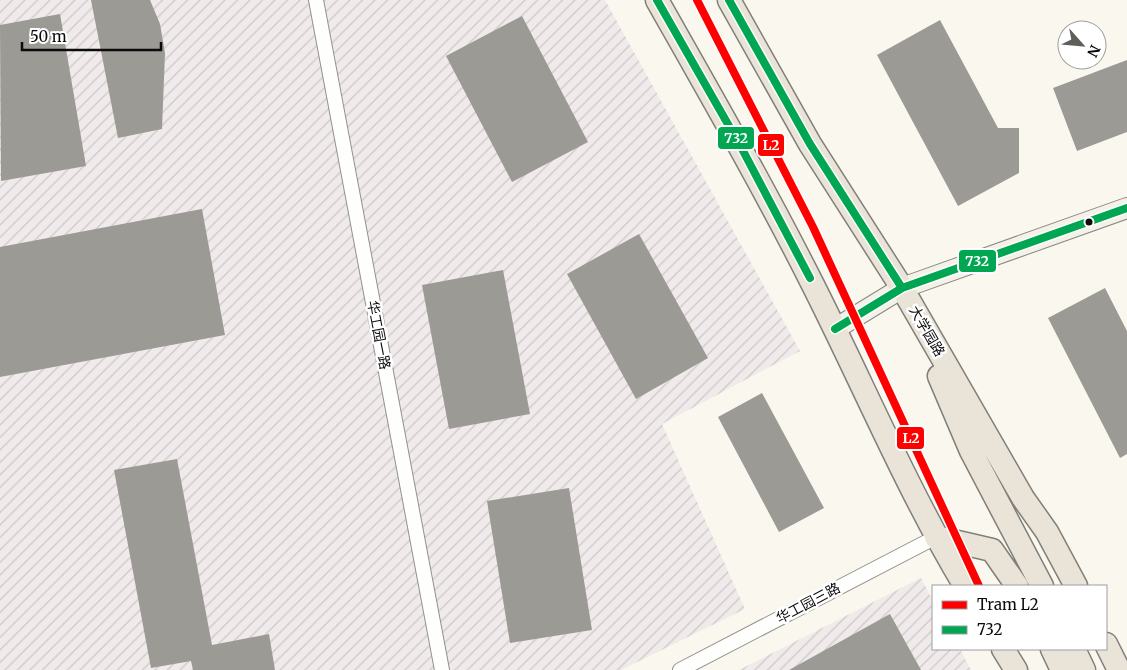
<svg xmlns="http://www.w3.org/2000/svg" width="1127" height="670" font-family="Merriweather,'Noto Sans SC',serif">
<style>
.industrial{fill:url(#industrial-furrows)}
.building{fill:#9c9a95}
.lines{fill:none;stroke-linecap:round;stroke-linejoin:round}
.minor-casing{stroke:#93918d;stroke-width:16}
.secondary-casing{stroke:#898884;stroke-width:22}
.primary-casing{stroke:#807f7a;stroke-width:25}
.minor{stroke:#fefefc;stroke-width:14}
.secondary{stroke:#f4f1e8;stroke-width:20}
.primary{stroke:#eae4d8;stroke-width:22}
.bus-1-casing{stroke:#fff;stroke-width:11}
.bus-1{stroke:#00a651;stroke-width:8}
.tram-1-casing{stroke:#fff;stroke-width:11}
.tram-1{stroke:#f00;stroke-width:8}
.bus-dot{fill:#0b0b0b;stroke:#fff;stroke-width:2}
.labels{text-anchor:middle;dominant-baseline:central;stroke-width:5;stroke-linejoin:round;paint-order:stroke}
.street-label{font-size:14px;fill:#0b0b0b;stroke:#fff}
.line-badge{stroke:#fff;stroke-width:2}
.badge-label{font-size:14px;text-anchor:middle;font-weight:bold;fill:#fff}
</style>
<defs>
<pattern id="industrial-furrows" width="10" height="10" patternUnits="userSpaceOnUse" patternTransform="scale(1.25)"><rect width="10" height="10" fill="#f0eaeb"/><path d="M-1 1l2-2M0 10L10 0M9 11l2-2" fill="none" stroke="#ccc7c8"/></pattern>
</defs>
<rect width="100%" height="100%" fill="#faf7ee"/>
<!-- industrial -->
<path class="industrial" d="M0,0h605l195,351 -138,73 83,185 -124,61h-621z
M921,578l12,23v48h27l11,21h-232z"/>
<!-- building -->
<path class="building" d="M91,0h59l10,24 5,29 -3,76 -44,9z
M60,14l26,152 -85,15 -1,-156z
M522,16l66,126 -76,40 -66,-126z
M940,20l58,108h21v45l-61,33 -81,-151z
M1127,60v72l-50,19 -24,-63z
M202,209l23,126 -225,42v-130z
M639,234l69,124 -72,41 -69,-125z
M503,270l27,144 -81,15 -27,-144z
M1105,288l22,43v123l-7,4 -72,-140z
M762,393l62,115 -45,24 -61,-115z
M177,459l35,186 57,-11 6,36h-82l-2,-9 -40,7 -37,-198z
M569,488l23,142 -82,13 -23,-142z
M890,614l31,56h-132z"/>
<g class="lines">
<defs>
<path id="minor" d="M316,0l126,670
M680,670l256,-133"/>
<path id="secondary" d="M835,329l67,-41 225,-80"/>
<path id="primary" d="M657,0c52,92 105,184 153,279 52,102 96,209 155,307
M729,0l81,144 92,144 121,210 24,34 29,54
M939,376l32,75 71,135
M936,537l56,13 25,36
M1106,644l13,26
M1003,649l13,21
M1052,649l10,21
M1074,649l10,21"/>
</defs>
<!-- minor casing -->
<use href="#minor" class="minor-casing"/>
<!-- secondary casing -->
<use href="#secondary" class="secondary-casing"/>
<!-- primary casing -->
<use href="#primary" class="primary-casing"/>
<!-- minor -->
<use href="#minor" class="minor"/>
<!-- secondary -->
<use href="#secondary" class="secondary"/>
<!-- primary -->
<use href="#primary" class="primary"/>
<defs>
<path id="bus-1" d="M657,0l84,147 69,131
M729,0l81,144 92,144
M835,329l67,-41 225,-80"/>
</defs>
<!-- bus-1 casing -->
<use href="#bus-1" class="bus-1-casing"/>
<!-- bus-1 -->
<use href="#bus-1" class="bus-1"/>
<defs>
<path id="tram-1" d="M697,0l116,227 166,359"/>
</defs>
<!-- tram-1 casing -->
<use href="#tram-1" class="tram-1-casing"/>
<!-- tram-1 -->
<use href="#tram-1" class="tram-1"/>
</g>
<!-- markers -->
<circle class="bus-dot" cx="1089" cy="222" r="4.5"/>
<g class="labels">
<!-- street labels -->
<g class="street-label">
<text transform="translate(927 331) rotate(60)">大学园路</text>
<text transform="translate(379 335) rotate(79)">华工园一路</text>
<text transform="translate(808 603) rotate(-28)">华工园三路</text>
</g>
</g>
<g class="line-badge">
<rect x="717" y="126" width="38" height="24" rx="5" fill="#00a651"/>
<rect x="757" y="133" width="28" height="24" rx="5" fill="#f00"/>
<rect x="958" y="249" width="39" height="24" rx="5" fill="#00a651"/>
<rect x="896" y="426" width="29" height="24" rx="5" fill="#f00"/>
</g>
<g class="badge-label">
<text x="736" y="143">732</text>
<text x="771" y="150">L2</text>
<text x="977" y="266">732</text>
<text x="911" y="443">L2</text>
</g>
<!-- legend -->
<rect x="932" y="585" width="175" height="65" fill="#ffffff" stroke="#9d9d9d"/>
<rect x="942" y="601" width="25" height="8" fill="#ff0000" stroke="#9d9d9d"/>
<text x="977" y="610" font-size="15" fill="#0b0b0b">Tram L2</text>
<rect x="942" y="626" width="25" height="8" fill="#00a651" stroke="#9d9d9d"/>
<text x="977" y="635" font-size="15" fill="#0b0b0b">732</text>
<!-- north arrow -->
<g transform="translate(1082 45) rotate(117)"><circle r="24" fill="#ffffff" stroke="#9d9d9d"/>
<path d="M0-4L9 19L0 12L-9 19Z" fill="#5f5e5a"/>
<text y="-8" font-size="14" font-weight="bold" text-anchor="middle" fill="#0b0b0b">N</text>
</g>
<!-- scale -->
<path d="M22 42v8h139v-8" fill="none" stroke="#0b0b0b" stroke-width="2.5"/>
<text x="30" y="42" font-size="15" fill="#0b0b0b" stroke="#ffffff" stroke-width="4" paint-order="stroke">50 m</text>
</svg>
